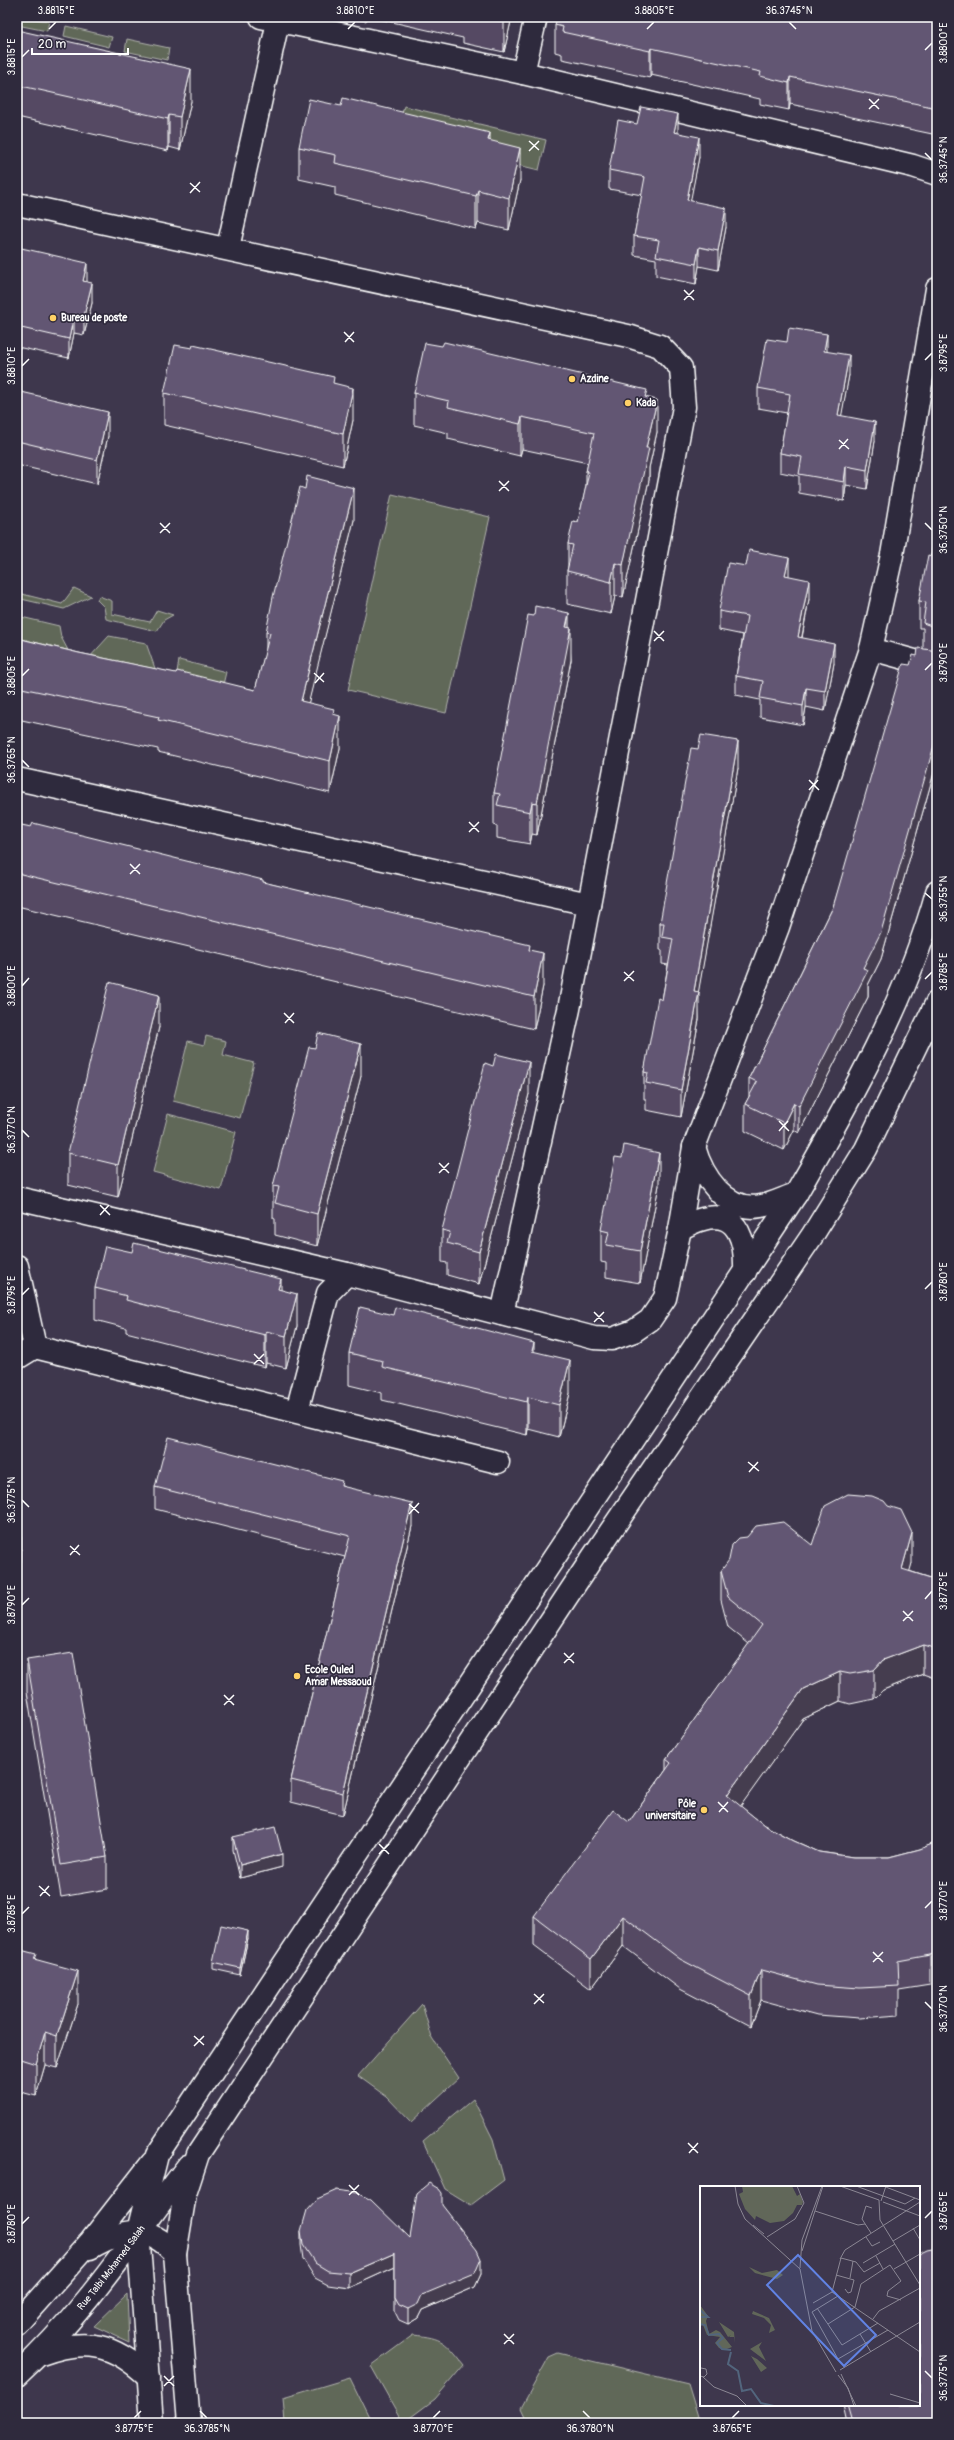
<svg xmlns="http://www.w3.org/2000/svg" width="954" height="2440" font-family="Pangolin,sans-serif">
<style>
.green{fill:#616759;stroke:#b0b3ac}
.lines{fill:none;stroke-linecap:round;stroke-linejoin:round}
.minor-casing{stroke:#fff;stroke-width:25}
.minor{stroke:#2f2a3d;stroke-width:22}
.wall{fill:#544a63;stroke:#fff}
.shaded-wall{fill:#453c50;stroke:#fff}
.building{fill:#625673;stroke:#fff}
.ticks{fill:none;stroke:#fff;stroke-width:1.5}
.poi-dot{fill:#ffd166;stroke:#2f2a3d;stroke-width:1.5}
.labels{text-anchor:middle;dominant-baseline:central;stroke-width:3.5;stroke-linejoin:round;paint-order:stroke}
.poi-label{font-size:10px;font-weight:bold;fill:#fff;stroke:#2f2a3d;text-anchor:start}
.street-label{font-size:10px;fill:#fff;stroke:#2f2a3d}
.inset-river{fill:none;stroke:#52657d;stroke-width:2}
.inset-road{fill:none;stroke:#8b8794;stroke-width:1}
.view{fill:#6183e4;fill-opacity:0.15;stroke:#6183e4;stroke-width:2}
.inset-edge{fill:none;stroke:#fff;stroke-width:2}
.neatline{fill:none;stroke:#fff;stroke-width:1.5}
.ticks-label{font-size:10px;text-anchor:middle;fill:#fff}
</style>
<rect width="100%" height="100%" fill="#3e374d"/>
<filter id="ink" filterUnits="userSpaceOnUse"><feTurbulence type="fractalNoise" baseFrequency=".025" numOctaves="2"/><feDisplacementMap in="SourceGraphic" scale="8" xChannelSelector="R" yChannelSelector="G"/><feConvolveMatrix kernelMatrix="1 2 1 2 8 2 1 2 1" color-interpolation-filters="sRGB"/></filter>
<g filter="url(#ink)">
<!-- green -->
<path class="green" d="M17,17l32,4 -2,10 -30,-6z
M66,26l46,11 -3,10 -45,-11z
M127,39l42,9 -2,12 -42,-9z
M404,106l142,34 -7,30 -21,-5 2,-12 -121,-29z
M392,494l98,23 -44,196 -98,-23z
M74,588l17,8 -27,13 -47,-11v-8l1,3 44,11z
M99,596l13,5v13l38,8 7,-12 16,5 -9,5 -7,11 -51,-12 -2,-12 -7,-7z
M17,616l42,10 2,11 9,17 -53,-12z
M109,636l37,7 11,31 -69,-15z
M179,660l47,12 -4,17 -46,-11z
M206,1036l20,5 -3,14 31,8 -14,55 -67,-17 15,-60 16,4z
M168,1114l68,18 -15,58 -68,-18z
M422,2004l10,34 27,40 -48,44 -24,-25 -29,-21z
M473,2099l20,40 11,41 -33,25 -26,-16 -22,-48z
M127,2294l2,48 -35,-16z
M413,2335c31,3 32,7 51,30l-29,34 -32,24 -32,-57z
M558,2353l130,31 12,39h-172l-7,-15 28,-51z
M350,2378l22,45h-87l-2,-25z"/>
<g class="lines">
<defs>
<g id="minor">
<path d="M261,17l262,56 390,93 24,8"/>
<path d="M523,73l13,-56"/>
<path d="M17,204l611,132 32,10 21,22 3,39 -115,602 -67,305"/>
<path d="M228,248l51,-231"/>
<path d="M871,649l66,18"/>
<path d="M17,779l572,125"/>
<path d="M694,1147c8,29 32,66 67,59 12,-2 23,-8 35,-12"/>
<path d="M17,1198l330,76 247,64 18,1 22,-8 16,-11 15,-22 15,-69 14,-82 84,-220 93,-278 21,-94 45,-266"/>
<path d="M680,1229c7,-4 15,-8 23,-10 37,-10 43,26 42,53"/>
<path d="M17,1266l18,81"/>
<path d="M17,1358l18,-11 463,115"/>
<path d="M297,1411l31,-118 19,-19"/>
<path d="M90,2248c34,-19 57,-26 85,6"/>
<path d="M17,2324l74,-83 61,-78"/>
<path d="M41,2354c45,-17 73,-10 108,23"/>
<path id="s1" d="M17,2375c67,-61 116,-137 171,-209"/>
<path d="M152,2423l-14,-192 19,-76 639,-961c55,-96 111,-194 141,-302"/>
<path d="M189,2423l-14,-169 10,-60 13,-40 395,-597 219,-321 54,-87 71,-147"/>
</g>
</defs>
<!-- minor casing -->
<use href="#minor" class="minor-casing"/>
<!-- minor -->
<use href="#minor" class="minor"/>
</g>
<!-- wall -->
<path class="wall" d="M349,17h18l-1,4z
M370,17h142l-8,35 -41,-9v-5z
M937,17v118l-147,-31 -1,6 -29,-6v-5l-109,-24 -1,3 -88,-19v-5l-7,-2v-27z
M17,30l174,71 -11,49 -11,-3 -1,4 -151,-34z
M678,133l21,24 -9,43 36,27 -8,43 -19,-4 -3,18 -40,-8v-17l-22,-4v-19l8,-41 -33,-6v-19z
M490,141l30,39 -11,50 -31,-7 -2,6 -141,-34v-8l-36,-8v-32z
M17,247l70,35 5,21 -8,32 -10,-2 -5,25 -52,-11z
M827,351l22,24 -8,41 34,25 -8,48 -21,-4 -2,16 -45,-8v-17l-19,-4v-19l7,-40 -29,-5v-20z
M17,391l91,45 -11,48 -80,-19z
M164,393l189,27 -10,46 -179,-41z
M414,393l233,4 10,35 -8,36v12l-26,117 -8,-1 -4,18 -44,-10v-33l1,-5v-22l10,-22 8,-35v-15l2,-9 -66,-14 -2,7 -72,-17v-6l-34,-8z
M354,520l-46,183 26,11 6,34 -10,45 -172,-41v-3l-141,-30v-81l62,15 176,37 11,-40v-18z
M937,521v241l-56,197 -13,26v12l-69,136 -5,-3 -10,20 -39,-19v-27l4,-7v-19l84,-171 77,-242 7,-9 6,-7v-21h-4v-27l12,-45z
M789,576l20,23 -7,39 32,25 -9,48 -19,-4 -3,18 -43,-8v-17l-24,-5v-19l7,-41 -24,-5v-19z
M569,628l2,32 -34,175 -5,-1 -2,10 -33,-6v-12l-3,-1v-32z
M738,768l-40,224 1,27 -18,98 -35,-7v-11h-2v-27l18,-72 6,-35 -6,-1v-14h-2v-27z
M17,825l246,57 267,68 13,36 -9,43 -517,-123z
M159,1027l-41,170 -50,-12v-32z
M361,1076l-44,170 -42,-11v-16l-2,-1v-32z
M529,1094l-50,190 -32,-9v-12l-5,-1v-32z
M659,1185l-19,98 -34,-6v-14l-5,-1v-32z
M95,1288l186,2 16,36 -11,42 -20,-5 -1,4 -85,-21 -54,-14v-4l-31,-8z
M534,1352l36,41 -11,44 -31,-8 -1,6 -145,-35v-7l-33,-8v-32z
M342,1486l70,40 -69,289 -52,-13v-22l54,-223 -190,-48v-22z
M812,1545l100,18 -3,8 28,9v99l-14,-5 -40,16 -9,9 -24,5 -10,-3 -37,18 -63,87 24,19 30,16 25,11 34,5h36l31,-8 17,-7v140l-7,3 -31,5v25l-39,3 -43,-3 -56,-15 -10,26 -71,-37 -57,-43 -32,43 -57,-43v-30l95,-94 37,-52v-11l83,-115 -21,-17 -7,-27v-29z
M27,1660l80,197v32l-46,8 -34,-205z
M233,1837l49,30 -42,11 -7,-28z
M248,1938l-8,37 -27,-6v-7z
M17,1949l19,10 42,45 -21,64 -12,-3 -9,31 -19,-5z
M442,2206l39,68 -6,13 -53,23 -4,8 -10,6 -9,-4 -4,-8v-45l-46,21 -21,-3 -13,-7 -12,-19 -2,-14v-14l109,7z
M843,2405h76l18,18h-90z"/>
<!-- shaded-wall -->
<path class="shaded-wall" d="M505,17h7l-8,35v-30z
M651,48v27l-1,3v-27z
M191,69v32l-11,49v-33z
M790,77v27l-1,6v-27z
M678,114v20l-4,-2z
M169,115v32l-1,4v-32z
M490,133v32l-2,-25z
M699,137v20l-12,62v-19z
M520,148v32l-11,50v-32z
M478,190v33l-2,6v-33z
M726,208v19l-8,43v-19z
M699,247v19l-3,18v-20z
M87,263v20l-4,-2z
M92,283v20l-8,32v-19z
M74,314v19l-5,25v-19z
M827,334v19l-3,-2z
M849,355v20l-11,60v-20z
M353,388v32l-10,46v-32z
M657,400v32l-8,36v12l-26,117v-32l23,-117z
M108,412v24l-11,48v-24z
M522,417v32l-2,7v-32z
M875,422v19l-8,48v-19z
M846,466v19l-2,16v-19z
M354,488v32l-53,213v-32z
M789,558v19l-4,-2z
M615,563v33l-4,18v-32z
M809,580v19l-11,58v-20z
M569,613v25l2,-10v32l-34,175v-32z
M834,644v19l-9,48v-20z
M806,688v19l-3,18v-19z
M340,716v32l-10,45v-32z
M937,735v27l-56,197 -13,26v12l-69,136v-27l64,-138z
M738,741v27l-44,249v-26z
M532,802v32l-2,10v-32z
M543,953v33l-9,43v-32z
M699,992v27l-18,98v-27z
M159,995v32l-41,170v-32z
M361,1044v32l-44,170v-32z
M529,1062v32l-50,190v-32z
M794,1103v27l-10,20v-27z
M659,1153v32l-19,98v-32z
M281,1279v32l-3,-22z
M297,1294v32l-11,42v-32z
M266,1331v32l-1,4v-32z
M534,1343v32l-2,-24z
M570,1360v33l-11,44v-32z
M528,1397v32l-1,6v-33z
M412,1503v23l-69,289v-22z
M21,1524v38l-4,2v-38z
M912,1533v30l-10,36v-30z
M923,1645v29l-40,16 -9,9v-29l9,-10z
M840,1672v29l-37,18 -76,106v-30l76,-106z
M282,1854v13l-42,11v-13z
M623,1916v30l-32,43v-30z
M248,1931v7l-8,37v-7z
M937,1953v29l-7,3v-30z
M761,1970v30l-10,26v-30z
M78,1971v33l-21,64v-32z
M45,2032v33l-9,31v-32z
M395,2253v14l-46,21v-15z
M481,2259v15l-6,13 -53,23 -4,8 -10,6v-15l14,-14z"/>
<!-- building -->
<path class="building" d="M482,17h23l-1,5z
M557,17h380v91l-147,-31 -1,6 -29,-7 1,-4 -110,-24 -1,3 -88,-19 1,-5 -8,-2z
M17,30l174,39 -11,48 -11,-2 -1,4 -151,-34z
M343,98l147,35 -2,7 32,8 -11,50 -31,-8 -2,6 -141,-33 1,-8 -37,-8 10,-48 32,7z
M641,107l37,7 -4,18 25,5 -12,63 39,8 -8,43 -19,-4 -3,17 -40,-8 3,-16 -25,-4 11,-59 -36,-7 9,-50 19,4z
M17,247l70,16 -4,18 9,2 -8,33 -10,-2 -5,25 -52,-12z
M789,328l38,6 -3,17 25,4 -11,60 37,7 -8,48 -21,-4 -2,16 -45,-8 3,-17 -22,-4 10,-59 -32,-6 9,-49 20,3z
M444,342l203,48 -2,7 12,3 -11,48h3l-26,117 -8,-2 -4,19 -44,-11 6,-26 -5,-1 5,-23 5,1 11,-50h-3l8,-39 -72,-16 -2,7 -72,-17 1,-6 -35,-8 11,-50 17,3z
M175,345l17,3 1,-3 141,32 -1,6 20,5 -10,46 -179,-41z
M17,391l91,21 -11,48 -80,-19z
M307,476l47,12 -53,213 33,8 -1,5 7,2 -10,45 -172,-41 1,-3 -142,-30v-49l62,15 97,20 1,-2 78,19 15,-57 -4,-1 7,-35 27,-110 5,2z
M937,521v107l-14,-5 3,-21 -7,-1 9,-46 3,1z
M749,550l40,8 -4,17 24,5 -11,57 36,7 -9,47 -19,-3 -3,18 -43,-8 3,-17 -27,-5 11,-60 -28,-5 9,-48 18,3z
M535,606l34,7 -3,14 5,1 -34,175 -5,-1 -2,10 -33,-7 3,-11 -6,-1 34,-178 6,1z
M918,648l19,3v84l-56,197 -18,36 5,2 -69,136 -5,-3 -10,20 -39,-19 12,-22 -8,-4 84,-171 70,-243 7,1 3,-10 4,1z
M701,735l37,6 -44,250 5,1 -18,98 -35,-7 2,-10 -4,-1 14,-74 4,2 11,-61 -11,-2 2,-14h-4l31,-175 7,1z
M33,823l230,57v2l267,63 -1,5 14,3 -9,44 -517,-124v-49l14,3z
M109,982l50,13 -41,170 -50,-12z
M318,1033l43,11 -44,170 -42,-11 4,-16 -6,-1 36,-139 6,1z
M496,1054l33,8 -50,190 -32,-9 3,-11 -8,-2 43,-167 8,3z
M624,1145l35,8 -19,98 -34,-6 3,-13 -8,-2 14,-73 7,1z
M134,1243l147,36 -3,10 19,5 -11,42 -20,-5 -1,4 -85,-21 -54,-14 1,-4 -32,-8 10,-42 27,6z
M360,1307l33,8 2,-8 52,13 87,23 -2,8 38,9 -11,45 -31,-8 -1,5 -145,-35 1,-6 -34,-8z
M168,1437l174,44 -1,5 71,17 -69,290 -52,-13 59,-244 -195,-49z
M848,1494l24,2 12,5 4,5 13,4 11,23 -10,36 35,11v69l-14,-4 -40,15 -9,10 -24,4 -10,-2 -37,17 -76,106 37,30 30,16 25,11 34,5h36l31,-8 17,-7v111l-7,2 -32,6 1,25 -39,2 -43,-3 -56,-15 -10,26 -71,-37 -57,-43 -32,43 -57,-43 79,-106 16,12 42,-59 -5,-4 96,-134 -34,-28 -7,-26 8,-11 3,-15 7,-7 8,-1 9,-11 27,-4 29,23 13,-39z
M17,1517l4,7 -4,2z
M73,1653l34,204 -46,8 -34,-205z
M275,1827l7,27 -42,11 -7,-28z
M221,1925l27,6 -8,37 -27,-6z
M17,1949l19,5 -2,5 44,12 -21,65 -12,-4 -9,32 -19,-6z
M429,2183l10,6 3,4v12l35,45 4,9 -6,14 -53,22 -4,9 -10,5 -9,-4 -4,-7v-45l-46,20 -21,-2 -13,-8 -12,-18 -2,-14 6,-21 10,-11 20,-9 21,3 13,7 39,38 7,-45z
M937,2248v175h-82l-3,-4 -4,-14h71v-151l8,-4z"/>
</g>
<!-- ticks -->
<path class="ticks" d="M789,22l7,7M49,29l7,-7M348,29l7,-7M647,29l7,-7M925,50l7,-7M22,57l7,-7M869,99l10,10M869,109l10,-10M529,141l10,9M529,151l10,-10M925,153l7,7M190,183l10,9M190,193l10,-11M684,290l10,10M684,300l10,-10M344,332l10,10M345,342l9,-10M925,360l7,-7M22,366l7,-7M839,440l10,9M839,449l9,-10M499,481l10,10M499,491l10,-10M160,523l10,10M925,523l7,7M160,533l10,-10M654,631l10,10M654,641l10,-10M925,670l7,-7M314,673l10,9M22,676l7,-7M315,683l9,-10M22,760l7,7M809,780l10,10M809,790l9,-10M469,822l10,10M469,832l10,-10M130,864l10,10M130,874l10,-10M925,893l7,6M624,972l10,9M925,979l7,-7M624,981l10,-10M22,986l7,-8M284,1013l10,10M285,1023l9,-10M779,1121l10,10M22,1130l7,7M779,1131l9,-10M439,1163l10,10M439,1173l10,-10M100,1205l10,10M100,1215l9,-10M925,1289l7,-7M22,1295l7,-7M594,1312l10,10M594,1322l10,-10M254,1354l10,10M254,1364l10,-10M748,1462l11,9M749,1472l9,-10M22,1500l7,7M409,1504l10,9M409,1514l10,-11M70,1546l10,9M70,1555l9,-10M925,1599l7,-8M22,1605l7,-7M903,1611l10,10M903,1621l10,-10M564,1653l10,10M564,1663l10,-10M224,1695l10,10M224,1705l10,-10M718,1802l10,10M719,1812l9,-10M379,1844l10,10M379,1854l10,-10M39,1886l11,10M40,1896l9,-10M925,1908l7,-7M22,1914l7,-7M873,1952l10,10M873,1962l10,-10M534,1994l10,9M925,2002l7,7M534,2004l10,-10M194,2036l10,9M194,2046l10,-10M688,2143l10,10M689,2153l9,-10M349,2185l10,10M349,2195l10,-10M925,2218l7,-7M22,2224l7,-7M504,2334l10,10M504,2344l10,-10M925,2371l7,7M164,2376l10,10M164,2386l10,-10M200,2411l7,7M583,2411l7,7M134,2418l7,-7M433,2418l7,-7M732,2418l7,-7"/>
<!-- markers -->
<g class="poi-dot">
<circle cx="53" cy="318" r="4"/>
<circle cx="572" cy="379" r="4"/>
<circle cx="628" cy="403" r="4"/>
<circle cx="297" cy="1676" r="4"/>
<circle cx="704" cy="1810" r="4"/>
</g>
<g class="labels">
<!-- poi labels -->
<g class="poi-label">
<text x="61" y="318">Bureau de poste</text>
<text x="580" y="379">Azdine</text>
<text x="636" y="403">Kada</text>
<text x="305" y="1670">Ecole Ouled<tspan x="305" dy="12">Amar Messaoud</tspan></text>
<text x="696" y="1804" text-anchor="end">Pôle<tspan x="696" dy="12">universitaire</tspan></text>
</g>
<!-- street labels -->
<g class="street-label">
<text stroke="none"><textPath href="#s1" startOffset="143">Rue Talbi Mohamed Salah</textPath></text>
</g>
</g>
<!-- overview -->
<g transform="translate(700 2186)">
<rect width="220" height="220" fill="#3e374d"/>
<path d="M42,0h50l5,10 3,-2 3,8 -1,3h-5l-4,8 -9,8 -14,2 -14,-7 -1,4 -10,-11 -6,-15 4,-2zM49,81l13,6 15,-3 6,5 -6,4 -22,-6zM0,119l8,11 -2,5 3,13 7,-4 4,2 12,15 -8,3 -5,-2 -4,-5 5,-6 -13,-2 -4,-10 -3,1zM53,125l16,7 6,12 -6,3 2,-8 -7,-7 -12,-4zM19,136l15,10 1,11 -1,-6h-5l2,-2 -3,2zM62,156l-3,5 7,14 -16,-12zM51,170l6,3 10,9 -6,4z" fill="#616759"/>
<path class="inset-river" d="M0,124l8,7h-8M0,138l5,1 4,10 10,-1 4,4 -6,5 5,6 9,1M31,166l-3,12 10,7 4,20 9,-2 10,14 13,3"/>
<path class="inset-road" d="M35,0l3,18 7,15 55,50 12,62 24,41M140,0l39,14M156,0l49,18 10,-6M183,0l37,14M179,14l1,20 40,65M181,15l5,-15M183,16l37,14M115,25l43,14 7,-1M53,39l11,9M213,42l7,12M171,47l-9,-14 4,-13 6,2M67,51l28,-18 9,-16 -7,-17M166,51l6,9 8,-4M193,55l27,-16M102,65l21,-65M176,70l7,13M140,73l5,-9 75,-48M163,77l32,-19M100,82l2,-28 20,-54M194,83l26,-15M136,89l18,5 -3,12 -3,1 -3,-4M150,92l3,-17M132,106l88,60M138,110l-26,16 26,47 50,-29M113,117l19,-11 9,-34 15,4 8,10 16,-9M117,122l25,37 36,-22M173,133l6,-8 41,-23M128,138l27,-17 6,-23 29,-19 11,16 -13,10 -1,5 14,4M160,148l11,18M140,184l80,-48M141,188l15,32M138,189l10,13 6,18M0,190l4,1 3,-3 -1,-5 -5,-1M3,191l11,10 23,9 10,10M190,208l30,9M220,217v-18"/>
<path class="view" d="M98,69l78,80 -32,31 -77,-81z"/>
<rect width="220" height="220" class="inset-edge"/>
</g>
<!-- margin -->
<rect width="954" height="2440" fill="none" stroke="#2f2a3d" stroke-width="44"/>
<!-- scale -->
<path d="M32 48v6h96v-6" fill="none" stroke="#ffffff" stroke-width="2"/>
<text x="38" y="48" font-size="12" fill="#ffffff" stroke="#2f2a3d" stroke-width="3" paint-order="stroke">20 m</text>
<rect x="22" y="22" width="910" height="2396" class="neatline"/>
<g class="ticks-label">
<text x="56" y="14">3.8815°E</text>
<text x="355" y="14">3.8810°E</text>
<text x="654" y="14">3.8805°E</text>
<text x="789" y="14">36.3745°N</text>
<text transform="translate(943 43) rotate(-90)" y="4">3.8800°E</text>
<text transform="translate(11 57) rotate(-90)" y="4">3.8815°E</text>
<text transform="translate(943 160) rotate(-90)" y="4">36.3745°N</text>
<text transform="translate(943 353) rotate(-90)" y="4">3.8795°E</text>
<text transform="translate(11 366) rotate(-90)" y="4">3.8810°E</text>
<text transform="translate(943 530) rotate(-90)" y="4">36.3750°N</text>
<text transform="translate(943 663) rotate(-90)" y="4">3.8790°E</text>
<text transform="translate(11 676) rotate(-90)" y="4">3.8805°E</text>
<text transform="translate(11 760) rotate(-90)" y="4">36.3765°N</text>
<text transform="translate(943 899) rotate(-90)" y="4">36.3755°N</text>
<text transform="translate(943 972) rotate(-90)" y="4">3.8785°E</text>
<text transform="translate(11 986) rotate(-90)" y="4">3.8800°E</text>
<text transform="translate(11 1130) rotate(-90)" y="4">36.3770°N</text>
<text transform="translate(943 1282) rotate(-90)" y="4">3.8780°E</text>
<text transform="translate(11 1295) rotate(-90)" y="4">3.8795°E</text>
<text transform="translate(11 1500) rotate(-90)" y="4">36.3775°N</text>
<text transform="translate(943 1591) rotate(-90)" y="4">3.8775°E</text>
<text transform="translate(11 1605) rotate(-90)" y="4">3.8790°E</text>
<text transform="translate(943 1901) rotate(-90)" y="4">3.8770°E</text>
<text transform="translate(11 1914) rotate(-90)" y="4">3.8785°E</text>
<text transform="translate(943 2009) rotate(-90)" y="4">36.3770°N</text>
<text transform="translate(943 2211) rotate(-90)" y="4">3.8765°E</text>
<text transform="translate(11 2224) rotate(-90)" y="4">3.8780°E</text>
<text transform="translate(943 2378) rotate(-90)" y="4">36.3775°N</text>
<text x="134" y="2432">3.8775°E</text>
<text x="207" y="2432">36.3785°N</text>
<text x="433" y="2432">3.8770°E</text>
<text x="590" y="2432">36.3780°N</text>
<text x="732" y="2432">3.8765°E</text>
</g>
</svg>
